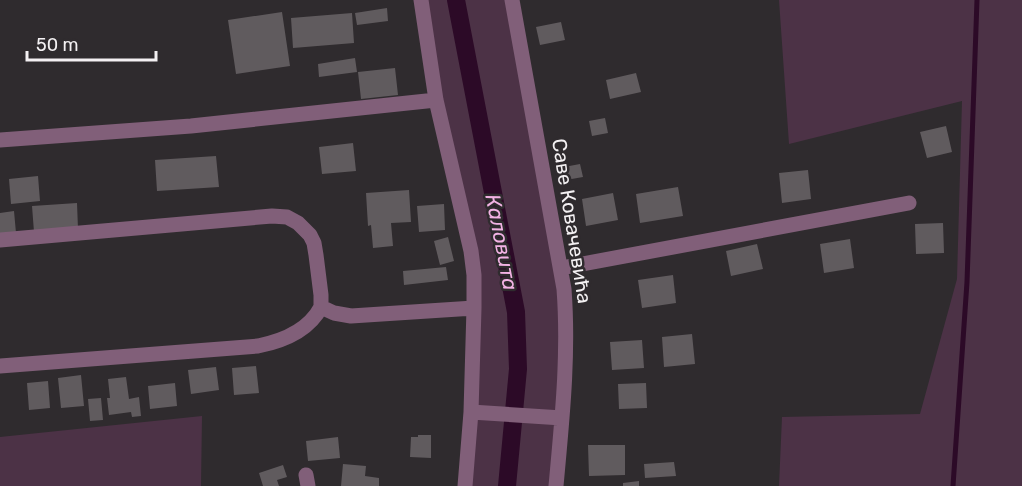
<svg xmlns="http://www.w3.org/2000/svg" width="1022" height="486" font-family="Rubik,sans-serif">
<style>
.green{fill:#4c3246}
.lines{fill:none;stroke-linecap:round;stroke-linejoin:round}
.stream{stroke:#2c0a27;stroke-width:5}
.canal{stroke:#2c0a27;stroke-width:18}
.building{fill:#605b5e}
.minor{stroke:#815f79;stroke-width:15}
.labels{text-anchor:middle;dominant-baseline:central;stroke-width:5;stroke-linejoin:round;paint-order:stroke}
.street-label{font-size:20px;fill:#f3f0f2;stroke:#2f2b2e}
.water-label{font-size:21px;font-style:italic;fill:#f2b2e4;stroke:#2f2b2e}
</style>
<rect width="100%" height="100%" fill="#2f2b2e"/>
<!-- green -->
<path class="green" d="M421,0h91l49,268 -7,218h-89l9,-178z
M779,0h243v486h-243l3,-69 138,-3 37,-135 5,-178 -173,43z
M202,416l-1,70h-201v-49z"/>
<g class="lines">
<!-- stream -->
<path class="stream" d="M953,486l14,-204 10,-282"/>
<!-- canal -->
<path class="canal" d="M456,0l60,312 2,57 -11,117"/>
</g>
<!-- building -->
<path class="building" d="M387,8l1,13 -31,4 -2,-12z
M282,12l8,54 -54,8 -8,-54z
M352,13l2,30 -61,5 -2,-30z
M561,22l4,18 -25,5 -4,-18z
M355,58l2,14 -38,5 -1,-13z
M395,68l3,27 -37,4 -3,-27z
M636,73l5,19 -31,7 -4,-19z
M605,118l3,15 -16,3 -3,-15z
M946,126l6,26 -25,6 -7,-26z
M353,143l3,28 -34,3 -3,-27z
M216,156l3,31 -62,4 -2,-31z
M580,164l3,13 -17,3 -2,-13z
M808,170l3,29 -29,4 -3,-30z
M38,176l2,25 -29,3 -2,-25z
M678,187l5,29 -43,7 -4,-29z
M409,190l2,32 -20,1 2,23 -20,2 -2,-23 -3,1 -2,-33z
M613,193l5,27 -32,6 -4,-27z
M77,203l1,26 -44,3 -2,-26z
M444,204l1,26 -26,2 -2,-26z
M14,211l2,22 -16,2v-22z
M943,223l1,30 -28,1 -1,-30z
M448,237l6,24 -14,4 -6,-24z
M850,239l4,29 -30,5 -4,-29z
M757,244l6,25 -32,7 -5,-25z
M446,267l2,13 -44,5 -1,-14z
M673,275l3,28 -34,5 -4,-28z
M692,334l3,30 -31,3 -2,-30z
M642,340l2,28 -32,2 -2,-28z
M256,366l3,27 -25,2 -2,-27z
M216,367l3,23 -28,4 -3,-24z
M81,375l3,31 -23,2 -3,-30z
M126,377l3,22 10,-2 2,19 -9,1 -1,-5 -22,3 -2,-17h3l-2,-19z
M48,381l2,27 -21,2 -2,-27z
M175,383l2,23 -27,3 -2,-23z
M646,383l1,25 -28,1 -1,-25z
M101,398l2,22 -13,1 -2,-22z
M418,435h13v23l-21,-1 1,-20h7z
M338,437l2,21 -32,3 -2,-20z
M588,445h37v30l-36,1z
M674,462l2,14 -31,2 -1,-14z
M343,464l23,2 -1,10 14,2v8h-38z
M283,465l4,12 -10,3 2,6h-16l-4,-13z
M639,481v5h-16v-3z"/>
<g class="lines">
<!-- minor -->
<path class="minor" d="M421,0l15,100 35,151 3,24v33l-3,104 -6,74
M512,0l52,289c5,66 -2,131 -8,197
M0,140l191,-14 245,-26
M0,240l272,-24 15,1 11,6 12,12 4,8 2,12 5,40v12l13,6 17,3 123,-8
M561,268l348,-65
M0,366l258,-20c25,-5 51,-16 63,-39
M471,412l91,6
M306,475l2,11"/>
</g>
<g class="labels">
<!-- street labels -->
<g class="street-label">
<text transform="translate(572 221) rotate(81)">Саве Ковачевића</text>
</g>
<!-- water labels -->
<g class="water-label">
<text transform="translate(502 242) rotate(79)">Каловита</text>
</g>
</g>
<!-- scale -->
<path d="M27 51v9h129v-9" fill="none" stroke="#f3f0f2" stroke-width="3"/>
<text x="36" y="51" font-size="18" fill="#f3f0f2" stroke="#2f2b2e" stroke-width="4.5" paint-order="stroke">50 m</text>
</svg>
